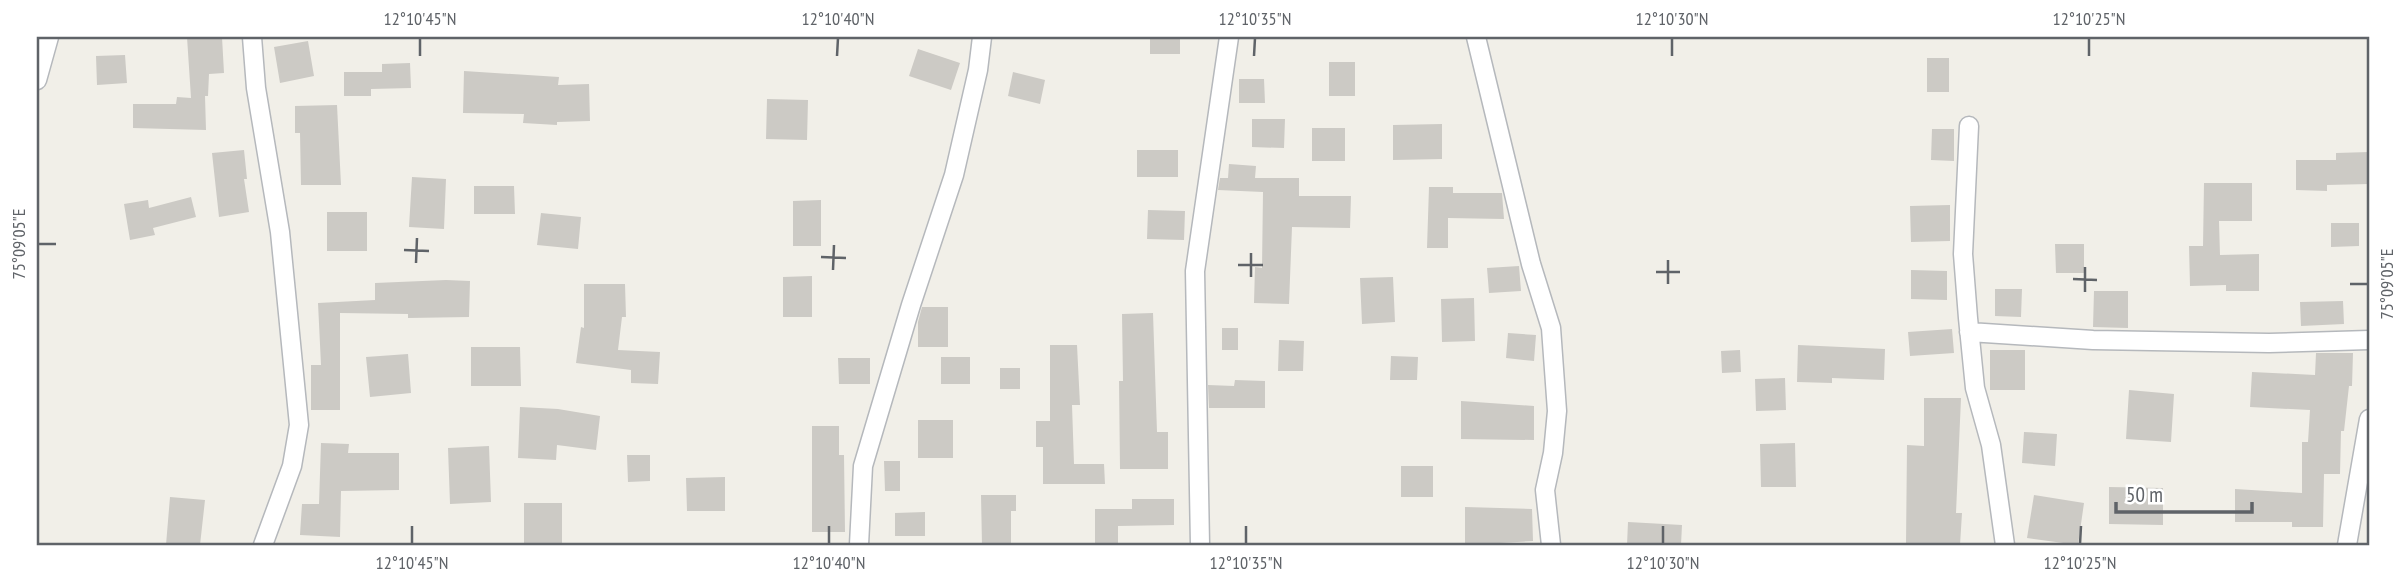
<svg xmlns="http://www.w3.org/2000/svg" width="2406" height="582" font-family="'PT Sans Narrow',sans-serif">
<style>
.building{fill:#cccac5}
.lines{fill:none;stroke-linecap:round;stroke-linejoin:round}
.street-casing{stroke:#b5b8bc;stroke-width:21}
.street{stroke:#fff;stroke-width:18}
.ticks{fill:none;stroke:#5f6368;stroke-width:2.5}
.neatline{fill:none;stroke:#5f6368;stroke-width:2.5}
.ticks-label{font-size:18px;text-anchor:middle;fill:#5f6368}
</style>
<rect width="100%" height="100%" fill="#f1efe8"/>
<!-- building -->
<path class="building" d="M187,37h35l2,36 -15,1 -1,22h-3l1,34 -73,-2v-24h43l1,-7 14,1z
M1150,37h30v17h-30z
M308,41l6,35 -34,7 -6,-36z
M918,49l42,14 -9,27 -42,-14z
M125,55l2,28 -30,2 -1,-29z
M1927,58h22v34h-22z
M1329,62h26v34h-26z
M410,63l1,25 -40,1v7h-27v-24h38v-8z
M464,71l95,6 -1,8 31,-1 1,37 -33,1v3l-34,-2 1,-9 -61,-1z
M1013,72l32,8 -5,24 -32,-8z
M1239,79h25l1,24h-26z
M767,99l41,1 -1,40 -41,-1z
M337,105l4,80h-40l-1,-52h-5v-27z
M1252,119h33l-1,29 -32,-1z
M1442,124v35l-49,1v-35z
M1312,128h33v33h-33z
M1932,129h22v32l-23,-1z
M244,150l3,29h-3l5,33 -30,5 -7,-64z
M1137,150h41v27h-41z
M2369,152v32l-42,1v6l-31,-1v-30h40v-7z
M1229,164l27,2 -1,12h44v18h52l-1,32 -58,-1 -3,77 -35,-1 1,-36 7,1 1,-76 -45,-2 2,-12h8z
M412,177l34,2 -2,50 -35,-2z
M2204,183h48v38h-33l1,34 39,-1v37h-33v-6l-36,1 -1,-40h14z
M474,186h40l1,28h-41z
M1429,187h24v6h49l2,26 -56,-1v30h-21z
M191,197l5,20 -43,11 2,7 -25,5 -6,-36 24,-4 1,8z
M821,200v46h-28v-45z
M1950,205v36l-39,1 -1,-36z
M1148,210l37,1 -1,29 -37,-1z
M327,212h40v39h-40z
M541,213l40,4 -3,32 -41,-4z
M2331,223h28v23l-28,1z
M2055,244h29v29h-28z
M1519,266l2,25 -32,2 -2,-25z
M1911,270l36,1v29l-36,-1z
M812,276v41h-29v-40z
M1393,277l2,45 -33,2 -2,-46z
M446,280l24,1 -1,36 -61,1v-4l-68,-1v97h-29v-45h10l-3,-62 57,-3v-17z
M584,284h41l1,33h-4l-4,33 42,2 -2,32 -27,-1v-13l-55,-7 5,-36 3,1z
M1995,289h27l-1,28 -26,-1z
M2094,291h34v37l-35,-1z
M1474,298l1,43 -33,1 -1,-43z
M2343,301l1,23 -43,2 -1,-24z
M922,307h26v40h-30v-25z
M1153,313l4,119h11v37h-48l-1,-88h4l-1,-67z
M1222,328h16v22h-16z
M1952,329l2,24 -44,3 -2,-24z
M1508,333l28,2 -2,26 -28,-3z
M1279,340l25,1 -1,30h-25z
M1050,345h27l3,60h-8l2,59h30l1,20h-62v-37h-7v-26h14z
M1798,345l87,4 -1,31 -52,-2v5l-35,-1z
M471,347h49l1,39h-50z
M1740,350l1,22 -19,1 -1,-22z
M1990,350h35v40h-35z
M2316,353h37l-1,33h-3l-5,45h-3l-1,43h-16l-1,53h-31v-5h-57v-33l67,4v-51h6l2,-32 -60,-3 2,-35 63,3z
M408,354l3,39 -41,4 -4,-40z
M1391,356l27,1 -1,23h-27z
M941,357h29v27h-29z
M838,358h32v26h-31z
M1000,368h20v21h-20z
M1785,378l1,32 -30,1 -1,-32z
M1235,380l30,1v27h-56l-1,-23 26,1z
M2129,390l45,4 -3,48 -45,-3z
M1924,398h37l-5,115h6l-2,32h-54l1,-100 17,1z
M1461,401l73,5v34l-73,-1z
M520,407l38,2 42,7 -4,34 -39,-5 -1,15 -38,-2z
M918,420h35v38h-35z
M812,426h27v29h5l1,77h-33z
M2024,432l33,2 -2,32 -33,-3z
M321,443l28,1 -1,9h51v37l-58,1 -1,46 -40,-2 2,-31h17z
M1795,443l1,44h-35l-1,-43z
M489,446l2,56 -41,2 -2,-56z
M627,455h23v26l-22,1z
M884,461h16v30h-15z
M1401,466h32v31h-32z
M725,477v34h-38l-1,-33z
M2109,487l54,1v37l-54,-1z
M981,495h35v16h-5v34h-29z
M2034,495l50,8 -6,42 -51,-7z
M170,497l35,3 -5,45h-34z
M1132,499h42v26l-56,1v18h-23v-35h37z
M524,503h38v42h-38z
M1465,507l67,2 1,32 -68,4z
M925,512v24h-30v-23z
M1628,522l54,3 -1,20h-54z"/>
<g class="lines">
<defs>
<path id="street" d="M252,37l4,51 24,144 19,193 -7,41 -29,79
M1476,37l55,227 20,64 6,83 -4,42 -8,37 6,55
M37,80l12,-43
M1969,126l-6,128 5,64 7,70 16,57 14,100
M1969,332l124,8 176,3 100,-3
M859,545l4,-79 48,-161 43,-130 24,-105 4,-33
M1200,545l-5,-274 34,-234
M2347,545l22,-126"/>
</defs>
<!-- street casing -->
<use href="#street" class="street-casing"/>
<!-- street -->
<use href="#street" class="street"/>
</g>
<!-- ticks -->
<path class="ticks" d="M420,56v-18M837,56l1,-18M1254,56l1,-18M1672,56v-18M2089,56v-18M38,244h18M404,250l25,1M821,257l25,1M416,263l1,-25M1238,265h25M833,270l1,-25M1656,272h24M1251,277v-24M2073,279l24,1M1668,284v-24M2350,284h18M2085,292v-25M412,544v-18M829,544v-18M1246,544v-18M1663,544v-18M2080,544l1,-18"/>
<!-- border -->
<rect width="2406" height="582" fill="none" stroke="#ffffff" stroke-width="77"/>
<!-- scale -->
<path d="M2116 502v10h136v-10" fill="none" stroke="#5f6368" stroke-width="3.5"/>
<text x="2126" y="502" font-size="21" fill="#5f6368" stroke="#ffffff" stroke-width="5" paint-order="stroke">50 m</text>
<rect x="38" y="38" width="2330" height="506" class="neatline"/>
<g class="ticks-label">
<text x="420" y="25">12°10'45"N</text>
<text x="838" y="25">12°10'40"N</text>
<text x="1255" y="25">12°10'35"N</text>
<text x="1672" y="25">12°10'30"N</text>
<text x="2089" y="25">12°10'25"N</text>
<text transform="translate(19 244) rotate(-90)" y="6">75°09'05"E</text>
<text transform="translate(2387 284) rotate(-90)" y="6">75°09'05"E</text>
<text x="412" y="569">12°10'45"N</text>
<text x="829" y="569">12°10'40"N</text>
<text x="1246" y="569">12°10'35"N</text>
<text x="1663" y="569">12°10'30"N</text>
<text x="2080" y="569">12°10'25"N</text>
</g>
</svg>
